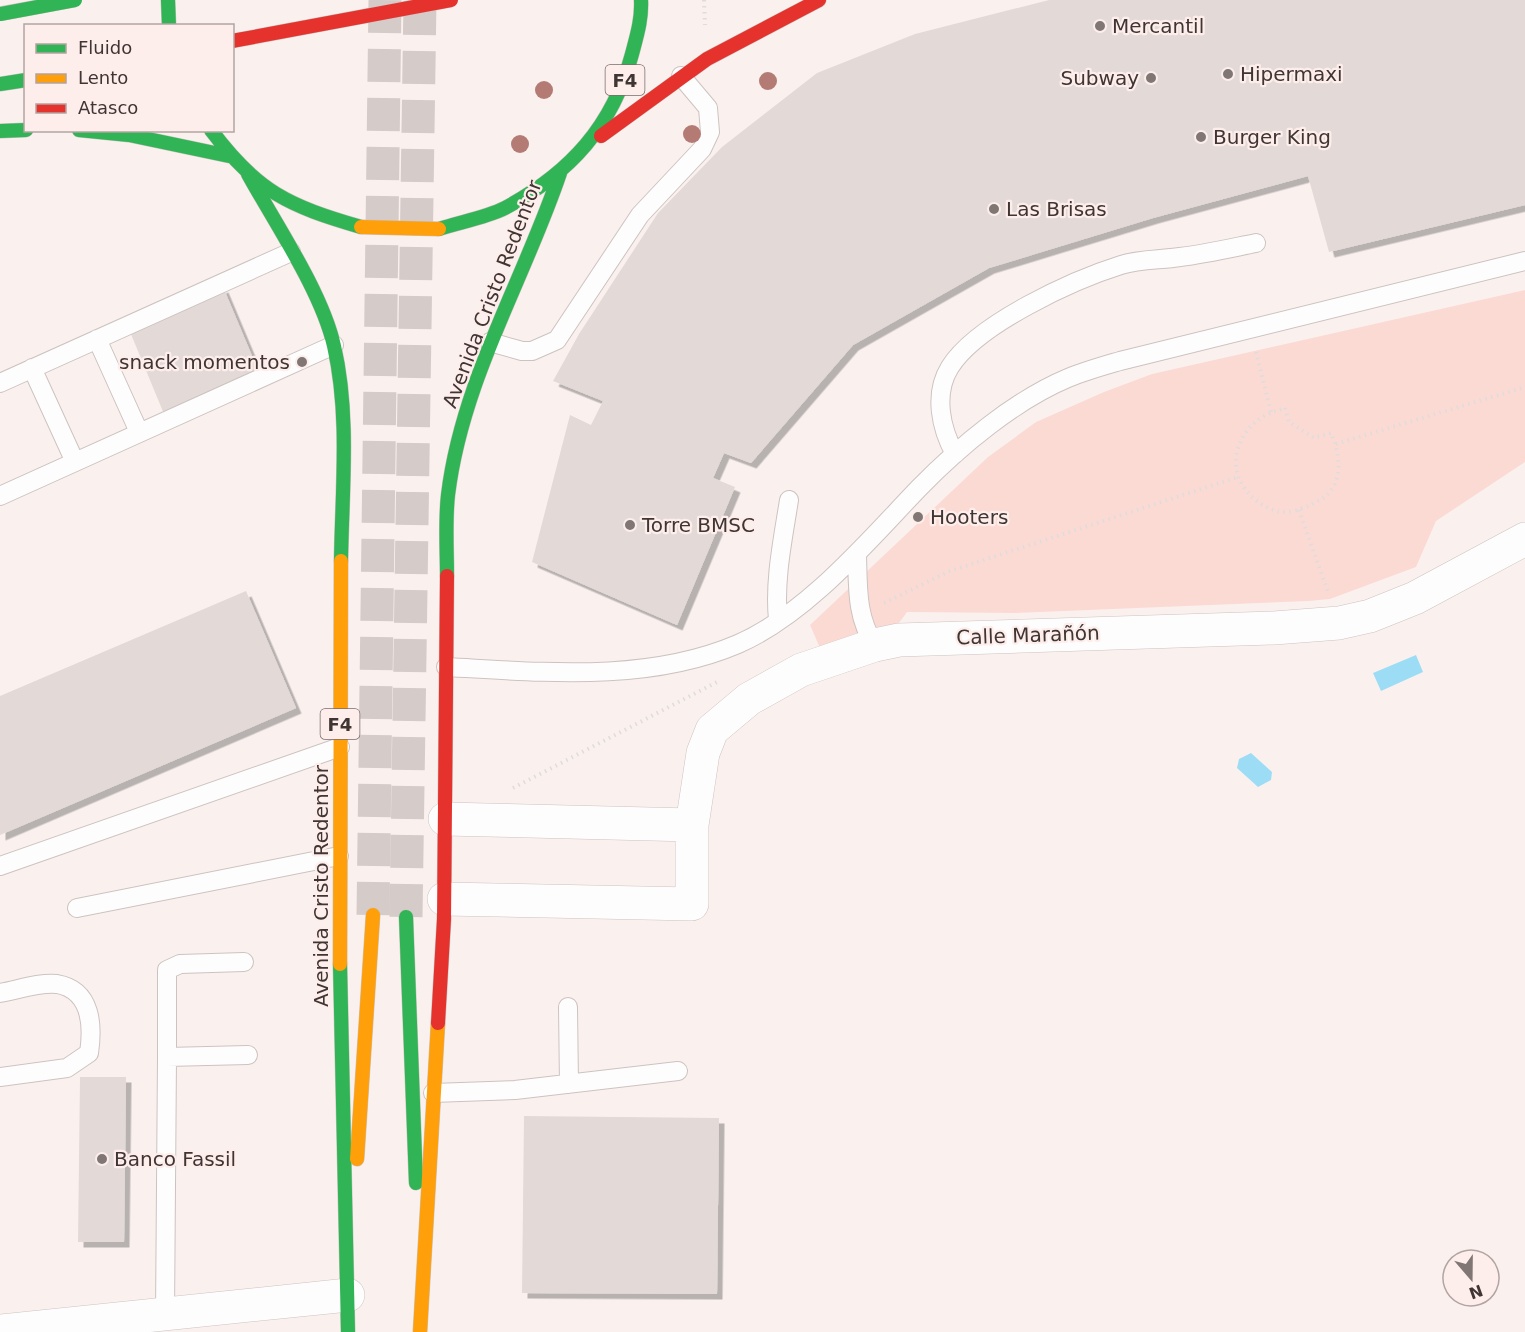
<svg xmlns="http://www.w3.org/2000/svg" width="1525" height="1332" font-family="'DejaVu Sans',sans-serif">
<style>
.green{fill:#fcdad4}
.water{fill:#9cddf5}
.building{fill:#e3dad8;filter:url(#shadow)}
.lines{fill:none;stroke-linecap:round;stroke-linejoin:round}
.primary-tunnel{stroke:#d5cbc9;stroke-width:33;stroke-dasharray:33 16;stroke-linecap:butt}
.lane-casing{stroke:#ccc3c1;stroke-width:20}
.street-casing{stroke:#ccc3c1;stroke-width:34}
.fast-casing{stroke:#ccc3c1;stroke-width:15}
.slow-casing{stroke:#ccc3c1;stroke-width:15}
.jam-casing{stroke:#ccc3c1;stroke-width:15}
.path{stroke:#dfdcdb;stroke-width:4;stroke-dasharray:1.5 4.5;stroke-linecap:butt}
.lane{stroke:#fefdfd;stroke-width:18}
.street{stroke:#fefdfd;stroke-width:33}
.fast{stroke:#30b455;stroke-width:14}
.slow{stroke:#ff9f0a;stroke-width:14}
.jam{stroke:#e5322d;stroke-width:14}
.fast-bridge-casing{stroke:#ccc3c1;stroke-width:15;stroke-linecap:butt}
.slow-bridge-casing{stroke:#ccc3c1;stroke-width:15;stroke-linecap:butt}
.jam-bridge-casing{stroke:#ccc3c1;stroke-width:15;stroke-linecap:butt}
.fast-bridge{stroke:#30b455;stroke-width:14}
.slow-bridge{stroke:#ff9f0a;stroke-width:14}
.jam-bridge{stroke:#e5322d;stroke-width:14}
.tree{fill:#b47b74}
.poi-dot{fill:#807775;stroke:#feeeeb;stroke-width:2}
.labels{text-anchor:middle;dominant-baseline:central;stroke-width:4.5;stroke-linejoin:round;paint-order:stroke}
.shield{fill:#feeeeb;stroke:#786c6a;stroke-width:1.5}
.shield-label{font-size:18px;font-weight:bold;fill:#3f3533}
.poi-label{font-size:20px;fill:#3f3533;stroke:#feeeeb;text-anchor:start}
.street-label{font-size:20px;fill:#3f3533;stroke:#feeeeb}
</style>
<defs>
<filter id="shadow"><feDropShadow dx="5.5" dy="5.5" stdDeviation="0" flood-color="#0004"/></filter>
</defs>
<rect width="100%" height="100%" fill="#faf1ef"/>
<!-- green -->
<path class="green" d="M1525,290v172l-89,59 -20,46 -86,32 -21,2 -294,12 -108,-1 -8,11 -79,25 -10,-23 178,-168 48,-35 68,-30 48,-18z"/>
<!-- water -->
<path class="water" d="M1416,655l7,17 -42,19 -8,-18z
M1251,753l21,19 -1,8 -13,7 -21,-19 2,-9z"/>
<!-- building -->
<path class="building" d="M1049,0h476v205l-196,47 -21,-76 -155,42 -164,50 -136,77 -102,118 -27,-10 -11,25 22,9 -58,138 -145,-63 38,-147 21,10 12,-24 -50,-20 26,-47 79,-121 64,-66 95,-74 98,-39z
M223,287l37,88 -96,39 -36,-87z
M246,591l50,117 -296,127v-139z
M80,1077h46l-2,165h-46z
M524,1116l195,2 -2,176 -195,-1z"/>
<g class="lines">
<!-- primary-tunnel -->
<path class="primary-tunnel" d="M373,915l12,-915
M406,917l14,-917"/>
<defs>
<path id="lane" d="M97,339l42,93
M490,342l32,9h10l25,-11 83,-125 62,-66 8,-17 -2,-24 -27,-32
M32,368l43,94
M0,383l291,-131
M955,454c-14,-25 -22,-60 -5,-87 27,-43 123,-87 171,-102 18,-6 40,-5 59,-8 25,-3 51,-9 76,-14
M0,496l334,-151
M857,554c1,32 -1,64 18,91
M778,620c-4,-40 5,-81 11,-120
M446,667c96,5 201,16 292,-23 69,-30 130,-103 181,-156 40,-41 96,-88 149,-110 17,-7 35,-12 52,-17l405,-100
M0,866l340,-119
M77,908l262,-52
M244,962l-64,2 -13,6v87l81,-2
M0,993c17,-3 40,-11 57,-9 35,6 36,42 32,69l-22,15 -67,9
M568,1007l1,77
M433,1093l82,-3 163,-19
M165,1315l2,-258"/>
<path id="street" d="M445,819l247,6
M444,899l248,5v-79l11,-72 9,-23 37,-31 52,-29 74,-25 24,-5 375,-12 65,-5 31,-7 45,-18 110,-59
M0,1331l348,-36"/>
<path id="fast" d="M168,0l1,26
M0,84l26,-4
M79,130l50,5 100,21
M211,130c46,62 78,76 150,97
M0,131l26,-1
M248,174c27,49 74,118 86,172 16,69 8,145 7,215
M439,229c21,-7 46,-11 66,-21 65,-35 108,-82 127,-154 5,-19 10,-35 9,-54
M447,576c0,-26 -2,-55 1,-81 14,-115 76,-215 112,-322
M406,917l10,266
M340,964l8,368"/>
<path id="slow" d="M340,964l1,-403
M357,1159l16,-244
M420,1332l18,-309"/>
<path id="jam" d="M601,136l106,-77 112,-59
M438,1023l6,-104 3,-343"/>
</defs>
<!-- lane casing -->
<use href="#lane" class="lane-casing"/>
<!-- street casing -->
<use href="#street" class="street-casing"/>
<!-- fast casing -->
<use href="#fast" class="fast-casing"/>
<!-- slow casing -->
<use href="#slow" class="slow-casing"/>
<!-- jam casing -->
<use href="#jam" class="jam-casing"/>
<!-- path -->
<path class="path" d="M704,0l1,25
M1256,352l15,60
M1285,408l4,14 25,16 17,-5c8,19 13,44 -3,61 -4,5 -15,9 -20,12 -9,4 -22,8 -31,5 -28,-8 -48,-35 -39,-63 8,-23 24,-34 47,-40z
M1336,444l189,-57
M1299,510l29,82
M884,603l66,-32 288,-94
M513,788l204,-106"/>
<!-- lane -->
<use href="#lane" class="lane"/>
<!-- street -->
<use href="#street" class="street"/>
<!-- fast -->
<use href="#fast" class="fast"/>
<!-- slow -->
<use href="#slow" class="slow"/>
<!-- jam -->
<use href="#jam" class="jam"/>
<defs>
<path id="fast-bridge" d="M0,14l75,-14"/>
<path id="slow-bridge" d="M361,227l78,2"/>
<path id="jam-bridge" d="M232,41l219,-41"/>
</defs>
<!-- fast-bridge casing -->
<use href="#fast-bridge" class="fast-bridge-casing"/>
<!-- slow-bridge casing -->
<use href="#slow-bridge" class="slow-bridge-casing"/>
<!-- jam-bridge casing -->
<use href="#jam-bridge" class="jam-bridge-casing"/>
<!-- fast-bridge -->
<use href="#fast-bridge" class="fast-bridge"/>
<!-- slow-bridge -->
<use href="#slow-bridge" class="slow-bridge"/>
<!-- jam-bridge -->
<use href="#jam-bridge" class="jam-bridge"/>
</g>
<!-- trees -->
<g class="tree">
<circle cx="768" cy="81" r="9"/>
<circle cx="544" cy="90" r="9"/>
<circle cx="692" cy="134" r="9"/>
<circle cx="520" cy="144" r="9"/>
</g>
<!-- markers -->
<g class="poi-dot">
<circle cx="1100" cy="26" r="6"/>
<circle cx="1228" cy="74" r="6"/>
<circle cx="1151" cy="78" r="6"/>
<circle cx="1201" cy="137" r="6"/>
<circle cx="994" cy="209" r="6"/>
<circle cx="302" cy="362" r="6"/>
<circle cx="918" cy="517" r="6"/>
<circle cx="630" cy="525" r="6"/>
<circle cx="102" cy="1159" r="6"/>
</g>
<g class="labels">
<!-- shield labels -->
<g class="shield">
<rect x="605.5" y="65" width="39" height="30" rx="4.5"/>
<rect x="320.5" y="709" width="39" height="30" rx="4.5"/>
</g>
<g class="shield-label">
<text x="625" y="80">F4</text>
<text x="340" y="724">F4</text>
</g>
<!-- poi labels -->
<g class="poi-label">
<text x="1112" y="26">Mercantil</text>
<text x="1240" y="74">Hipermaxi</text>
<text x="1139" y="78" text-anchor="end">Subway</text>
<text x="1213" y="137">Burger King</text>
<text x="1006" y="209">Las Brisas</text>
<text x="290" y="362" text-anchor="end">snack momentos</text>
<text x="930" y="517">Hooters</text>
<text x="642" y="525">Torre BMSC</text>
<text x="114" y="1159">Banco Fassil</text>
</g>
<!-- street labels -->
<g class="street-label">
<text transform="translate(492 294) rotate(-69)">Avenida Cristo Redentor</text>
<text transform="translate(1028 635) rotate(-2)">Calle Marañón</text>
<text transform="translate(321 886) rotate(-90)">Avenida Cristo Redentor</text>
</g>
</g>
<!-- legend -->
<rect x="24" y="24" width="210" height="108" fill="#feeeeb" stroke="#b2a4a1" stroke-width="1.5"/>
<rect x="36" y="44" width="30" height="9" fill="#30b455" stroke="#b2a4a1" stroke-width="1.5"/>
<text x="78" y="54" font-size="18" fill="#3f3533">Fluido</text>
<rect x="36" y="74" width="30" height="9" fill="#ff9f0a" stroke="#b2a4a1" stroke-width="1.5"/>
<text x="78" y="84" font-size="18" fill="#3f3533">Lento</text>
<rect x="36" y="104" width="30" height="9" fill="#e5322d" stroke="#b2a4a1" stroke-width="1.5"/>
<text x="78" y="114" font-size="18" fill="#3f3533">Atasco</text>
<!-- north arrow -->
<g transform="translate(1471 1278) rotate(160)"><circle r="28" fill="#feeeeb" stroke="#b2a4a1" stroke-width="1.5"/>
<path d="M0-4.5L10 22L0 15L-10 22Z" fill="#807775"/>
<text y="-9" font-size="16" font-weight="bold" text-anchor="middle" fill="#3f3533">N</text>
</g>
</svg>
